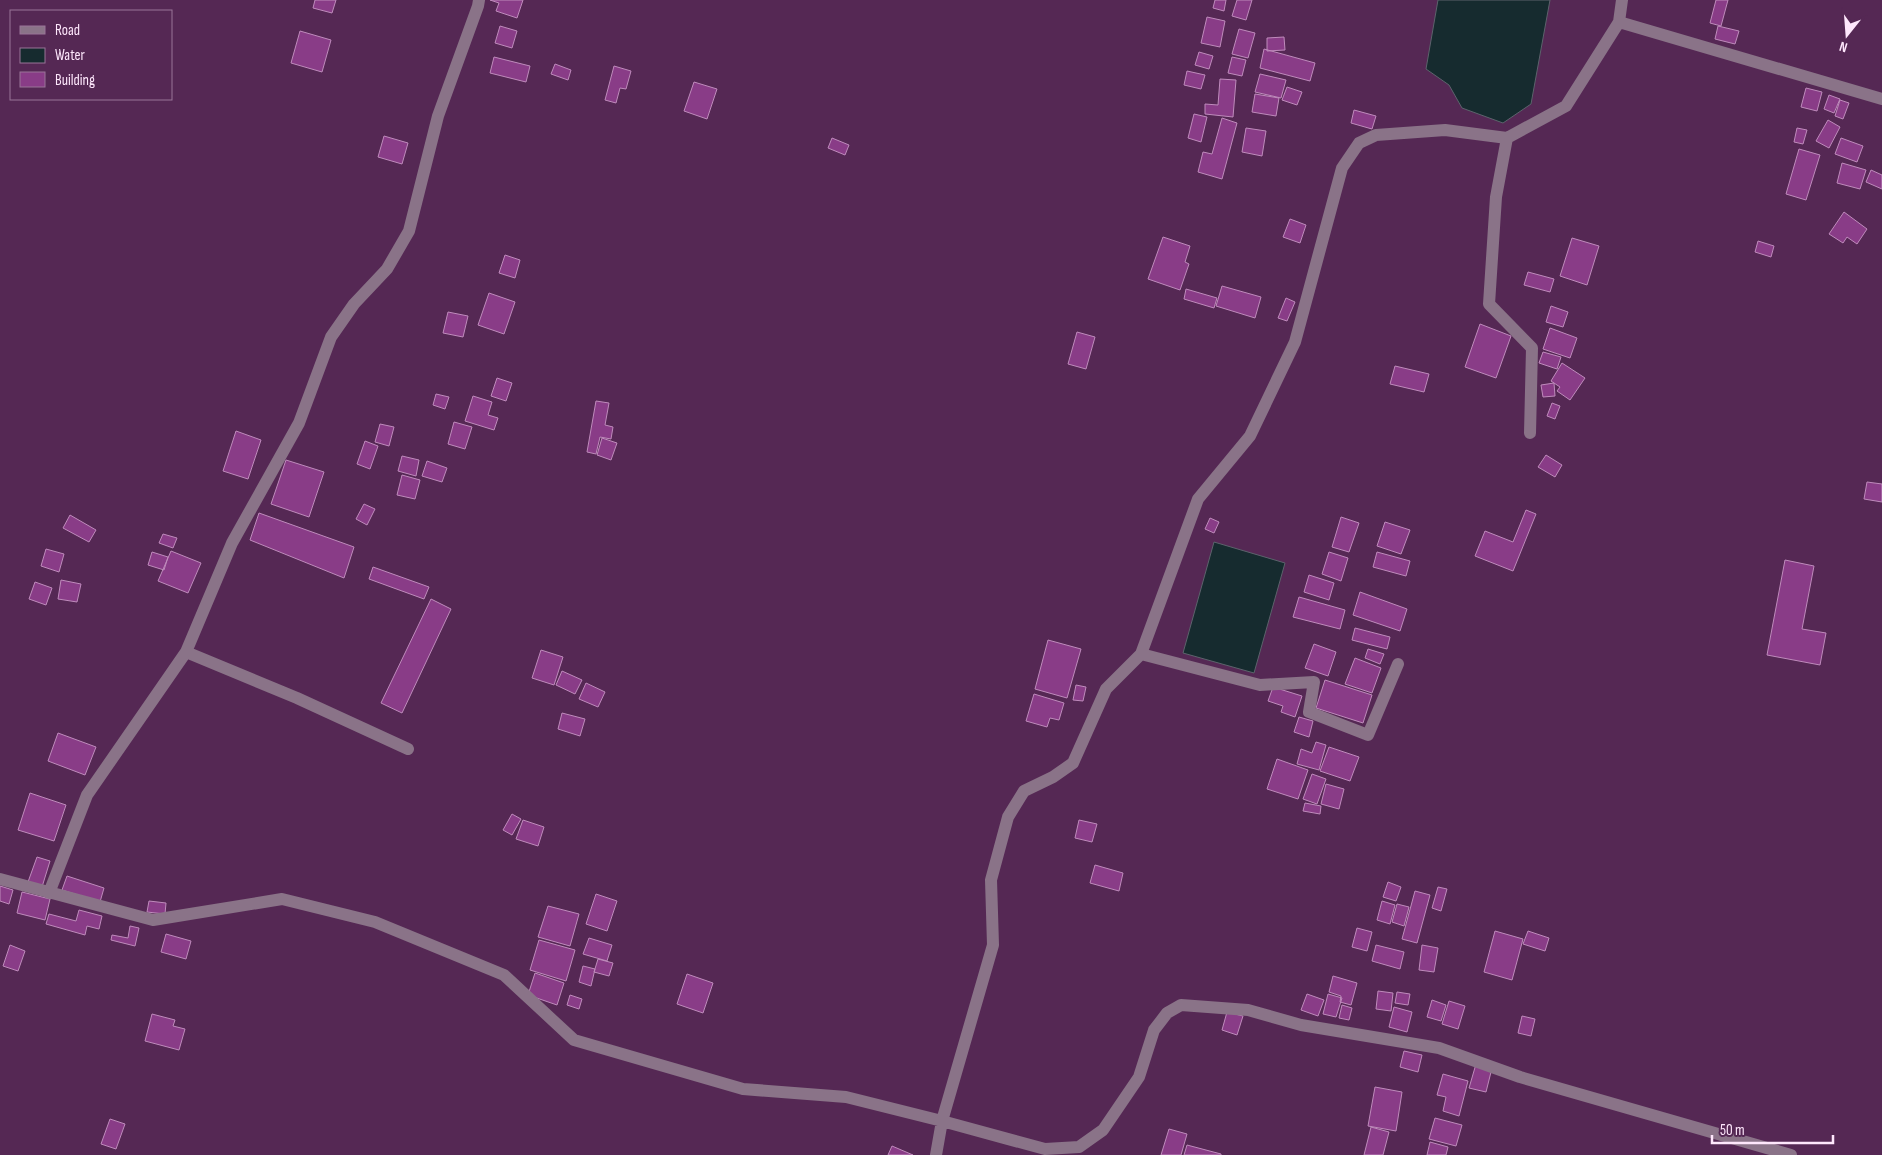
<svg xmlns="http://www.w3.org/2000/svg" width="1882" height="1155" font-family="'Sofia Sans Condensed',sans-serif">
<style>
.water{fill:#162b2f;stroke:#5c636c}
.building{fill:#893c87;stroke:#bf8bbc}
.lines{fill:none;stroke-linecap:round;stroke-linejoin:round}
.minor{stroke:#8a7388;stroke-width:12}
</style>
<rect width="100%" height="100%" fill="#552854"/>
<!-- water -->
<path class="water" d="M1438,0h112l-19,104 -28,19 -41,-15 -13,-23 -23,-16z
M1214,542l71,21 -31,110 -71,-20z"/>
<!-- building -->
<path class="building" d="M315,0h21l-4,13 -19,-5z
M490,0h33l-6,18 -21,-7 3,-8z
M1215,0h11l-2,11 -11,-3z
M1237,0h15l-6,20 -14,-4z
M1716,0h12l-7,26 -11,-3z
M1207,17l18,4 -5,26 -19,-4z
M500,26l17,5 -5,17 -17,-5z
M1718,26l21,5 -4,13 -20,-5z
M1239,29l16,4 -7,25 -16,-4z
M300,31l31,9 -9,32 -31,-9z
M1284,37l1,13 -18,1v-13z
M1264,49l51,14 -5,18 -50,-13z
M1199,52l14,4 -4,13 -14,-4z
M494,57l36,9 -4,16 -36,-9z
M1232,57l14,3 -4,16 -14,-3z
M555,64l16,6 -3,10 -17,-6z
M614,66l17,5 -5,18 -6,-1 -4,15 -11,-3z
M1187,71l18,4 -4,14 -17,-4z
M1260,74l26,6 -5,18 -26,-6z
M1220,79l16,1 -3,37 -28,-3v-10l13,1z
M694,82l23,7 -10,30 -23,-8z
M1287,87l15,5 -5,13 -15,-5z
M1806,88l16,4 -5,19 -16,-4z
M1255,94l24,4 -3,18 -24,-4z
M1829,95l11,4 -6,14 -10,-4z
M1840,100l9,3 -6,16 -8,-3z
M1354,110l22,6 -4,13 -21,-6z
M1194,114l13,3 -6,25 -13,-4z
M1222,118l15,5 -15,56 -24,-7 5,-20 9,2z
M1828,120l12,7 -11,21 -13,-7z
M1246,128l20,3 -4,25 -20,-4z
M1797,128l10,2 -4,14 -9,-2z
M384,136l24,7 -6,21 -24,-7z
M832,138l17,7 -4,10 -17,-7z
M1841,138l22,8 -6,16 -22,-8z
M1799,149l21,6 -14,45 -20,-6z
M1842,163l24,7 -6,19 -23,-6z
M1871,170l11,5v14l-16,-7z
M1844,212l23,17 -10,15 -10,-7 -4,6 -14,-9z
M1290,219l16,6 -6,18 -17,-6z
M1163,237l27,9 -5,16 4,2 -9,26 -32,-11z
M1572,238l27,8 -12,39 -27,-9z
M1758,241l16,5 -3,11 -16,-5z
M505,255l15,5 -5,18 -16,-5z
M1528,272l26,7 -4,13 -26,-7z
M1222,286l39,11 -6,21 -39,-12z
M1186,289l31,9 -3,10 -30,-9z
M489,293l26,9 -11,32 -26,-9z
M1286,298l9,4 -8,19 -9,-3z
M1551,306l17,6 -5,15 -17,-5z
M448,312l20,4 -5,21 -20,-4z
M1480,324l31,12 -15,42 -31,-11z
M1550,328l27,10 -7,20 -27,-9z
M1077,332l18,5 -9,32 -18,-5z
M1543,352l18,5 -4,12 -18,-6z
M1562,363l23,15 -15,22 -13,-9 3,-4 -9,-6z
M1395,366l34,8 -5,18 -34,-8z
M497,378l15,5 -6,18 -15,-5z
M1554,383l1,13 -12,1 -2,-12z
M436,394l13,3 -4,12 -12,-4z
M473,396l19,6 -4,13 10,3 -4,12 -29,-9z
M596,401l13,2 -4,22 8,2 -2,12 -11,-2 -4,17 -9,-2z
M1552,403l8,3 -5,13 -8,-3z
M454,422l18,5 -7,22 -17,-5z
M380,424l14,3 -5,19 -14,-4z
M236,431l25,9 -13,39 -25,-8z
M602,438l15,5 -6,17 -14,-5z
M365,441l13,5 -8,23 -13,-5z
M1546,455l16,10 -7,12 -17,-10z
M402,456l17,4 -3,16 -18,-5z
M286,460l38,12 -15,45 -38,-13z
M427,461l20,7 -5,14 -20,-6z
M402,475l18,5 -5,19 -18,-4z
M1867,482l15,2v18l-18,-3z
M364,504l11,5 -8,16 -11,-6z
M1526,510l10,4 -23,57 -38,-15 10,-25 28,11z
M259,513l95,34 -10,31 -94,-38z
M70,515l26,15 -7,12 -26,-14z
M1341,517l18,6 -10,29 -17,-5z
M1210,518l9,4 -5,11 -9,-4z
M1385,522l25,8 -9,24 -24,-8z
M163,534l14,4 -4,10 -14,-5z
M46,549l18,5 -5,18 -18,-6z
M171,551l30,12 -13,30 -30,-12z
M152,552l16,5 -4,13 -16,-5z
M1329,552l19,6 -7,23 -19,-7z
M1377,552l33,9 -4,15 -33,-9z
M1785,560l29,6 -12,63 24,4 -6,32 -53,-10z
M373,567l56,20 -5,12 -55,-20z
M1309,575l25,8 -5,17 -25,-8z
M61,580l20,4 -4,18 -19,-3z
M35,582l17,6 -6,17 -17,-6z
M1360,592l47,17 -7,22 -47,-16z
M1299,597l46,13 -5,19 -47,-12z
M431,599l20,10 -49,104 -21,-10z
M1355,628l35,9 -3,12 -35,-9z
M1048,640l33,9 -14,49 -32,-9z
M1314,644l22,8 -8,24 -23,-8z
M1368,649l16,5 -4,10 -15,-6z
M541,650l22,7 -9,28 -22,-7z
M1355,658l26,10 -9,25 -27,-9z
M562,671l20,9 -7,14 -19,-9z
M1325,680l47,15 -9,28 -47,-15z
M586,683l19,9 -7,15 -19,-8z
M1076,685l10,2 -3,14 -10,-1z
M1273,687l29,9 -7,21 -14,-5 2,-6 -15,-5z
M1034,694l30,9 -5,17 -9,-2 -3,9 -21,-6z
M562,713l23,6 -5,17 -22,-7z
M1299,717l14,4 -4,16 -15,-5z
M58,733l38,14 -11,28 -37,-14z
M1316,742l10,3 -7,25 -22,-6 4,-15 11,4z
M1329,747l30,10 -9,24 -30,-10z
M1277,759l31,11 -10,29 -31,-10z
M1312,774l14,5 -9,25 -14,-5z
M1326,784l18,5 -5,20 -18,-5z
M30,793l36,12 -12,36 -36,-11z
M1305,803l16,3 -1,8 -17,-3z
M512,814l9,5 -9,16 -9,-5z
M523,820l21,7 -6,19 -22,-7z
M1079,820l18,4 -5,18 -17,-4z
M37,857l13,4 -8,26 -14,-5z
M1095,865l28,8 -4,18 -29,-8z
M67,876l37,12 -4,14 -38,-12z
M1388,882l13,5 -5,14 -13,-4z
M0,886l13,4 -4,14 -9,-3z
M1438,887l9,2 -6,22 -9,-3z
M1415,891l15,4 -13,48 -15,-4z
M22,892l28,7 -5,21 -28,-7z
M596,894l21,7 -10,30 -21,-7z
M149,901l17,2 -1,11 -18,-2z
M1382,901l13,4 -5,19 -13,-4z
M1397,904l12,3 -5,19 -12,-4z
M548,906l31,8 -9,32 -32,-9z
M79,910l23,6 -3,13 -12,-3 -2,9 -39,-11 3,-10 27,7z
M130,926l9,2 -4,18 -24,-6 1,-5 16,3z
M1357,928l15,4 -5,19 -15,-4z
M1495,931l28,8 -11,41 -28,-8z
M1528,931l21,7 -4,13 -22,-7z
M166,934l25,7 -5,18 -25,-7z
M589,938l23,7 -5,16 -24,-7z
M539,940l36,10 -9,31 -36,-11z
M10,945l15,6 -7,20 -15,-5z
M1376,945l28,7 -4,17 -28,-8z
M1422,945l16,3 -4,24 -15,-2z
M598,959l15,4 -4,13 -15,-4z
M583,966l12,3 -4,17 -12,-4z
M535,973l29,10 -7,22 -29,-10z
M687,974l26,9 -10,30 -26,-9z
M1333,976l24,7 -6,22 -11,-3 1,-6 -12,-4z
M1378,991l15,2 -2,18 -15,-2z
M1397,992l13,2 -2,11 -13,-2z
M1307,994l17,6 -6,16 -17,-6z
M1328,994l14,4 -6,19 -13,-3z
M570,995l12,4 -3,10 -12,-4z
M1432,1000l14,5 -5,16 -14,-4z
M1449,1001l16,5 -7,23 -16,-5z
M1342,1005l10,3 -3,12 -10,-2z
M1394,1007l18,5 -5,20 -18,-5z
M1227,1012l16,4 -6,19 -15,-5z
M152,1014l23,6 -2,6 12,3 -6,21 -34,-9z
M1522,1016l13,3 -4,17 -13,-3z
M1404,1051l18,4 -4,17 -18,-5z
M1476,1064l16,4 -6,24 -17,-4z
M1443,1074l25,7 -9,35 -16,-5 3,-14 -9,-2z
M1375,1087l27,5 -6,39 -28,-5z
M1435,1118l27,7 -6,21 -27,-7z
M110,1119l15,5 -9,25 -15,-5z
M1371,1127l18,5 -6,23h-19z
M1169,1129l18,5 -6,21h-20z
M1430,1142l18,5 -2,8h-19z
M1187,1145l34,9v1h-37z
M892,1146l21,9h-25z"/>
<g class="lines">
<!-- minor -->
<path class="minor" d="M1619,22l263,77
M1507,138l-11,59 -7,107 43,44 -2,85
M186,652l111,46 111,51
M1141,654l119,31 54,-3 -5,30 59,23 30,-71
M0,879l153,41 129,-21 93,23 129,53 70,65 169,49 103,8 96,24 103,28 34,-2 24,-17 36,-53 15,-47 13,-17 14,-8 67,5 53,15 138,23 81,29 271,78
M49,893l38,-98 99,-143 46,-109 67,-120 32,-86 23,-33 33,-35 22,-38 29,-115 40,-110 1,-6
M936,1155l6,-34 51,-176 -2,-65 17,-63 16,-26 29,-14 20,-14 33,-74 35,-35 57,-155 52,-63 45,-94 47,-174 17,-25 17,-8 69,-5 62,8 59,-32 53,-84 3,-22"/>
</g>
<!-- legend -->
<rect x="10" y="10" width="162" height="90" fill="#552854" stroke="#997497"/>
<rect x="20" y="26" width="25" height="8" fill="#8a7388" stroke="#997497"/>
<text x="55" y="35" font-size="15" fill="#fee7fc">Road</text>
<rect x="20" y="48" width="25" height="15" fill="#162b2f" stroke="#997497"/>
<text x="55" y="60" font-size="15" fill="#fee7fc">Water</text>
<rect x="20" y="72" width="25" height="15" fill="#893c87" stroke="#997497"/>
<text x="55" y="85" font-size="15" fill="#fee7fc">Building</text>
<!-- north arrow -->
<g transform="translate(1847 35) rotate(197)" stroke="#552854" stroke-width="4" paint-order="stroke">
<path d="M0-4L9 19L0 12L-9 19Z" fill="#fee7fc"/>
<text y="-8" font-size="14" font-weight="bold" text-anchor="middle" fill="#fee7fc">N</text>
</g>
<!-- scale -->
<path d="M1712 1135v8h121v-8" fill="none" stroke="#fee7fc" stroke-width="2.5"/>
<text x="1720" y="1135" font-size="15" fill="#fee7fc" stroke="#552854" stroke-width="4" paint-order="stroke">50 m</text>
</svg>
